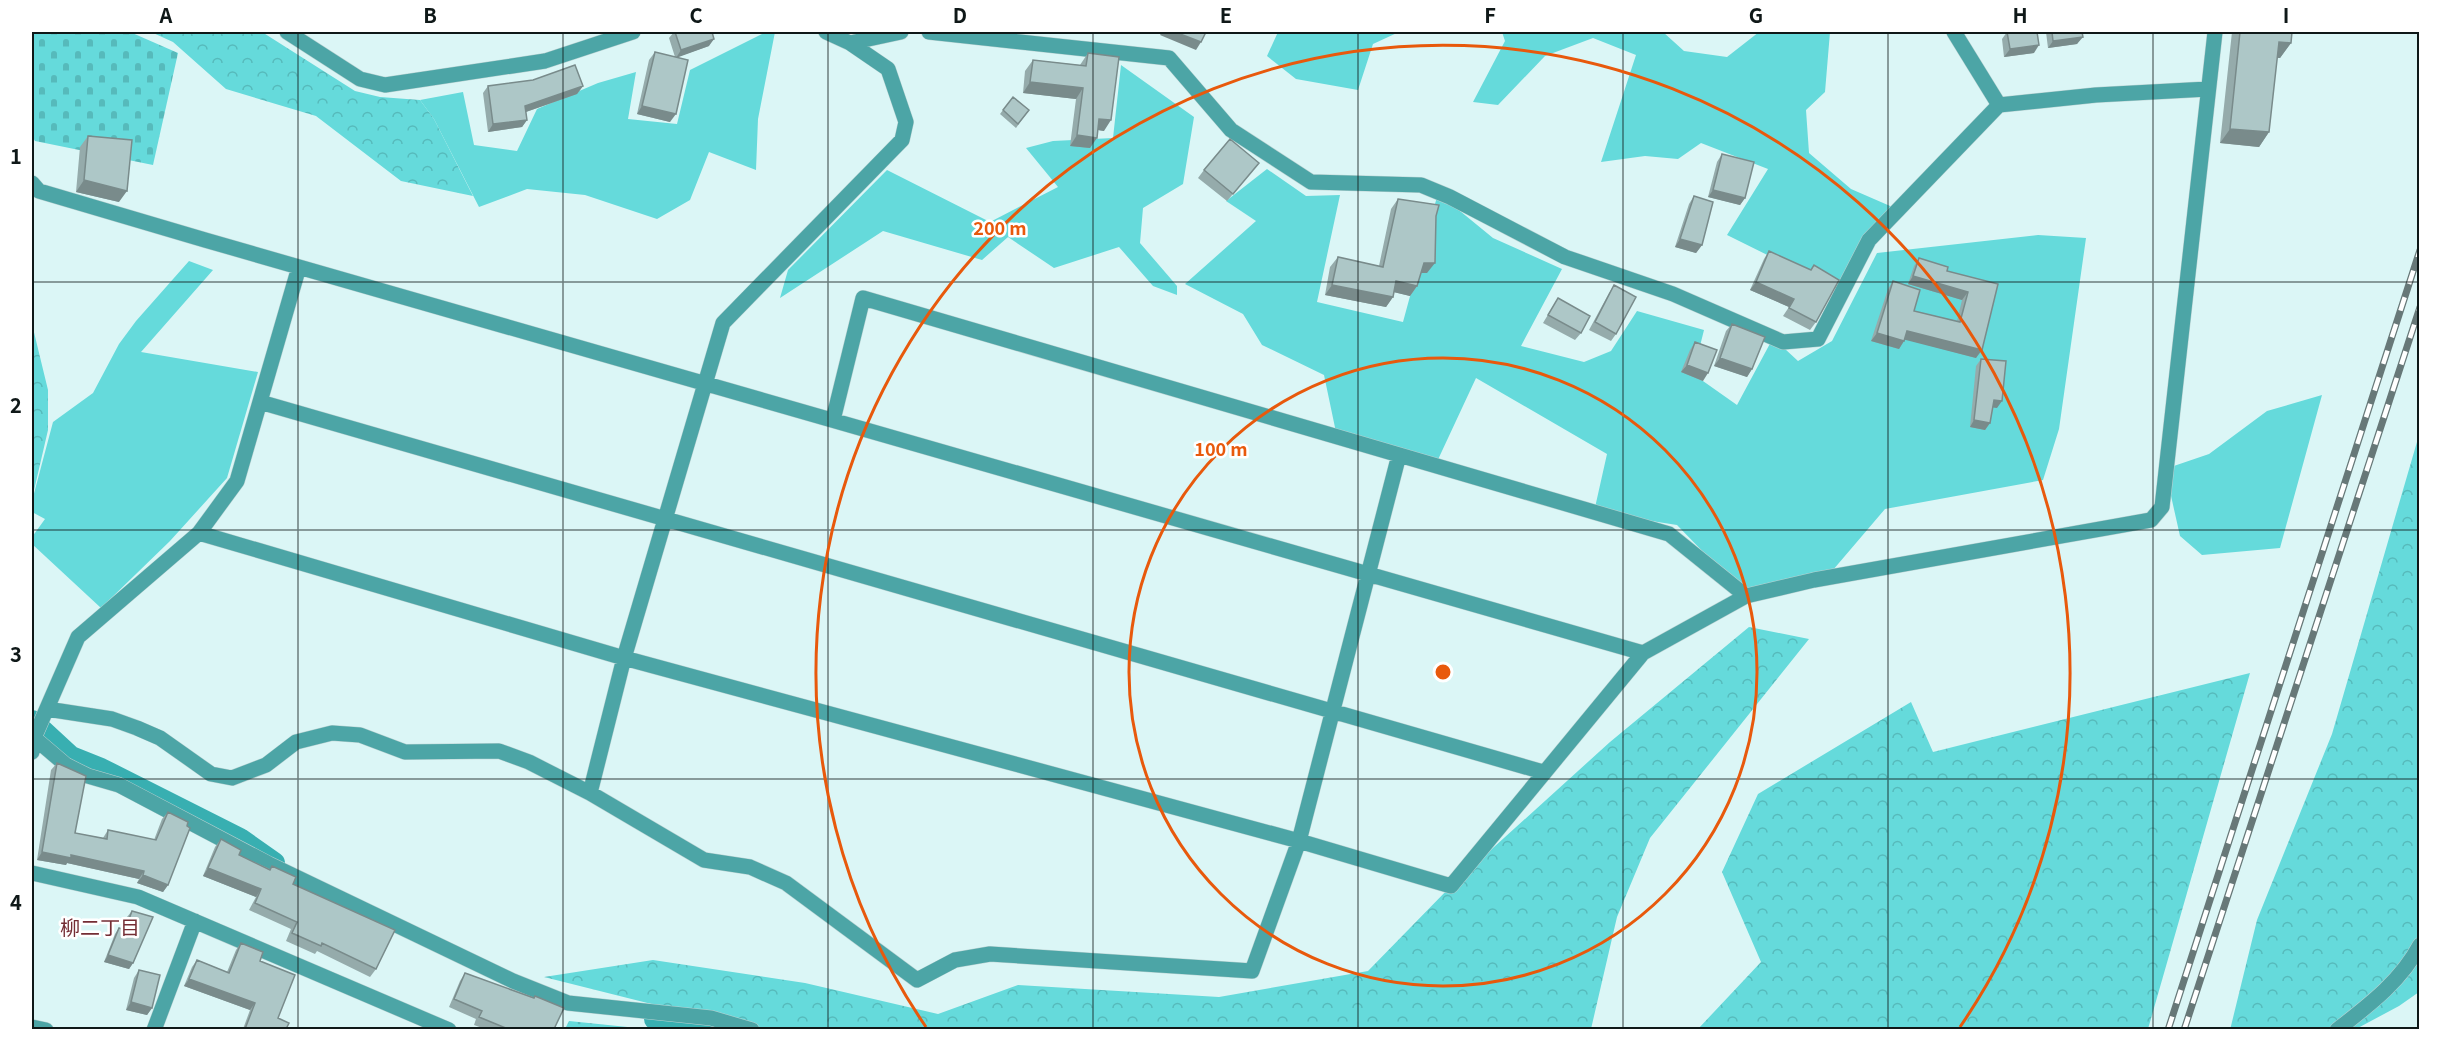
<svg xmlns="http://www.w3.org/2000/svg" width="2451" height="1061" font-family="Georgia,'Noto Sans JP',serif">
<style>
.grass{fill:#65dadb}
.forest{fill:url(#forest-crowns)}
.cemetery{fill:url(#cemetery-stones)}
.park{fill:url(#park-dots)}
.lines{fill:none;stroke-linecap:round;stroke-linejoin:round}
.canal{stroke:#38afb1;stroke-width:22}
.minor-casing{stroke:#bad2d2;stroke-width:16}
.tertiary-casing{stroke:#bad2d2;stroke-width:16}
.minor{stroke:#4ca5a6;stroke-width:15}
.tertiary{stroke:#4ca5a6;stroke-width:15}
.rail-casing{stroke:#677878;stroke-width:7}
.rail{stroke:#fff;stroke-width:4.5;stroke-dasharray:14;stroke-linecap:butt}
.wall{fill:#95abab}
.shaded-wall{fill:#798b8b}
.building{fill:#adc7c7;stroke:#798b8b;stroke-width:1.5}
.grid{fill:none;stroke:#0f1818;stroke-width:1.5;stroke-opacity:0.55}
.ring{fill:none;stroke:#e8590c;stroke-width:3}
.labels{text-anchor:middle;dominant-baseline:central;stroke-width:5;stroke-linejoin:round;paint-order:stroke}
.neighbourhood-label{font-size:20px;fill:#742d34;stroke:#fff}
.centre{fill:#e8590c;stroke:#fff;stroke-width:3}
.ring-label{font-size:18px;text-anchor:middle;font-weight:bold;fill:#e8590c;stroke:#fff;stroke-width:5;stroke-linejoin:round;paint-order:stroke}
.neatline{fill:none;stroke:#0f1818;stroke-width:2}
.grid-label{font-size:20px;text-anchor:middle;font-weight:bold;fill:#0f1818}
</style>
<defs>
<pattern id="forest-crowns" width="20" height="18" patternUnits="userSpaceOnUse" patternTransform="scale(1.5)"><rect width="20" height="18" fill="#65dadb"/><path d="M2 6a3 3 0 1 1 6 0M12 15a3 3 0 1 1 6 0" fill="none" stroke="#56babb"/></pattern>
<pattern id="cemetery-stones" width="16" height="16" patternUnits="userSpaceOnUse" patternTransform="scale(1.5)"><rect width="16" height="16" fill="#65dadb"/><path d="M2 7V4a2 2 0 0 1 4 0v3zM10 15v-3a2 2 0 0 1 4 0v3z" fill="#56babb"/></pattern>
<pattern id="park-dots" width="8" height="8" patternUnits="userSpaceOnUse" patternTransform="scale(1.5)"><rect width="8" height="8" fill="#65dadb"/><path d="M2 2h.1M6 6h.1" fill="none" stroke="#56babb" stroke-width="1.8" stroke-linecap="round"/></pattern>
</defs>
<rect width="100%" height="100%" fill="#dbf6f6"/>
<!-- grass -->
<path class="grass" d="M766,32h9l-17,87 -2,51 -47,-18 -19,48 -33,19 -72,-24 -58,-6 -48,18 -45,-88 -14,-19 43,-8 11,53 43,6 20,-42 61,-26 38,-11 -8,47 49,5 13,-54z
M1278,32h121l-26,12 -15,46 -62,-11 -29,-23z
M1502,32h161l21,19 43,6 32,-25h71l-5,60 -19,18 3,43 42,36 46,20 -59,81 -111,-55 41,-66 -67,-26 -23,16 -33,-3 -44,6 35,-107 -43,-17 -48,18 -47,49 -25,-3 32,-61z
M1121,65l73,52 -11,67 -40,24 -3,35 37,43v9l-24,-9 -34,-39 -65,21 -46,-31 -26,23 -99,-29 -103,67 8,-28 99,-100 103,52 68,-35 -32,-39 27,-7 60,-3z
M1267,169l39,27 34,-1 -23,107 86,20 35,-129 55,45 69,31 -41,77 63,16 27,-11 26,-40 67,19 -11,44 44,31 36,-67 25,23 34,-20 45,-88 161,-18 48,3 -27,191 -16,51 -158,29 -58,68 -81,19 -69,-71 -83,-13 13,-58 -131,-76 -41,88 -98,-29 -13,-62 -62,-30 -19,-31 -58,-30 71,-63 -30,-20z
M189,261l24,9 -72,82 117,20 -31,106 -57,63 -69,67 -69,-64v-7l13,-18 -13,-7v-11l21,-79 40,-29 26,-49 17,-23z
M2322,395l-42,153 -78,7 -22,-19 -15,-67 44,-15 58,-43z"/>
<!-- forest -->
<path class="forest" d="M151,32h111l93,59 25,6 40,3 14,19 39,77 -72,-15 -85,-65 -90,-27 -53,-47z
M32,324l16,66v40l-16,69z
M2419,435v557l-20,14 -43,23 -126,1 27,-110 75,-186z
M1749,627l60,12 -159,199 -33,79 -26,112h-840l-207,-52 109,-17 152,23 133,31 80,-29 201,12 149,-26 83,-85 159,-144z
M2250,673l-102,356h-450l63,-67 -39,-90 36,-78 153,-92 22,50z"/>
<!-- cemetery -->
<path class="cemetery" d="M32,32h98l48,21 -25,112 -118,-24 -3,-5z"/>
<!-- park -->
<path class="park" d="M569,1021l78,8h-82z"/>
<g class="lines">
<!-- canal -->
<path class="canal" d="M32,721l39,36 30,12 139,70 34,24
M655,1019l29,3 25,8"/>
<defs>
<path id="minor" d="M287,32l73,47 25,6 160,-24 88,-29
M826,32l24,11 51,-11
M929,32l240,26 62,72 80,52 110,3 29,12 115,60 108,37 110,48 35,-3 51,-99 130,-135
M1954,32l45,73 97,-10 112,-6
M32,183l7,8 166,49 1438,413
M260,402c427,126 856,244 1283,370
M833,420l30,-122 806,236 77,62
M199,533l425,125 675,183 152,45 192,-233 103,-57 68,-16 337,-60 11,-13 53,-475
M47,709l65,10 25,9 23,10 51,36 21,4 34,-13 30,-23 36,-9 28,2 45,17 94,-1 30,11 61,31 114,67 46,7 36,16 131,97 38,-20 35,-6 262,17 47,-130 100,-386
M32,736l34,29 22,11 31,9 150,79 244,117 55,22 143,15 41,12
M32,752l2,-14 44,-101 121,-104 38,-52 62,-214
M590,793l34,-135 99,-335 179,-183 4,-18 -18,-53 -38,-26
M32,873l106,24 311,133
M154,1030l41,-109
M2337,1030c32,-25 64,-49 83,-85"/>
<path id="tertiary" d="M32,1027l14,3"/>
</defs>
<!-- minor casing -->
<use href="#minor" class="minor-casing"/>
<!-- tertiary casing -->
<use href="#tertiary" class="tertiary-casing"/>
<!-- minor -->
<use href="#minor" class="minor"/>
<!-- tertiary -->
<use href="#tertiary" class="tertiary"/>
<defs>
<path id="rail" d="M2168,1030l252,-780
M2184,1030l236,-723"/>
</defs>
<!-- rail casing -->
<use href="#rail" class="rail-casing"/>
<!-- rail -->
<use href="#rail" class="rail"/>
</g>
<!-- wall -->
<path class="wall" d="M674,32l35,14 -32,11 -7,65 -33,-8 12,-54 6,-8 20,5 -6,-19z
M2007,32l27,21 -30,4 -2,-18z
M2046,32h36l-5,12 -29,4z
M2232,32h60l-1,11 -11,15h-3l-8,74 -10,15 -39,-4z
M1088,53l16,78 -6,-1 -8,18 -20,-2 6,-47 -53,-6 2,-22 8,-11 47,5z
M488,86h95l-6,8 -51,18 1,8 -5,7 -34,5 -5,-39z
M1013,97l16,13 -13,18 -16,-14z
M88,136l31,66 -43,-10 4,-45z
M1722,154l23,44 -5,7 -32,-8 9,-35z
M1204,170h49l-26,31 -29,-23z
M1694,196l8,49 -6,8 -21,-6 14,-43z
M1398,199l38,17 -9,57h-6l-4,13 -7,10 -16,-4 -1,5 -7,10 -61,-12 5,-28 8,-10 41,9 12,-57z
M1769,251l47,71 -6,8 -27,-14 6,-9 -39,-17 14,-31z
M1919,258l28,13 51,13 -22,74 -71,-19 -6,10 -28,-8 17,-52 5,-8 21,30 43,10 5,-21 -54,-16 6,-18z
M1614,285l2,49 -5,7 -22,-11 20,-37z
M1558,298l23,35 -6,7 -32,-17z
M1732,324l20,45 -5,8 -33,-11 12,-35z
M1695,342l8,39 -22,-9 9,-22z
M1981,359l16,49 -4,-1 -3,16 -5,7 -15,-3 6,-61z
M57,763l18,70 28,5 5,-8 46,10 8,-21 6,-7v73l-5,7 -26,-9 2,-4 -72,-16 -1,2 -29,-5 14,-90z
M221,839l18,16 31,14 2,-3 21,18 83,85 -6,8 -53,-26 -2,3 -29,-13 5,-12 -42,-19 7,-13 -53,-21 12,-29z
M132,911l1,52 -4,6 -25,-7 11,-28 4,-6 4,1 4,-12z
M241,943l19,18 18,57 8,11h-43l7,-19 -66,-24 8,-19 5,-7 30,12 9,-22z
M139,970l13,38 -5,7 -21,-5 8,-32z
M465,973l68,25 2,-2 19,33h-69l-11,-4 2,-6 -27,-12 11,-26z"/>
<!-- shaded-wall -->
<path class="shaded-wall" d="M1162,32h13l26,10 -5,8 -36,-15z
M2083,37l-6,7 -29,4 5,-7z
M714,39l-5,7 -33,12 5,-8z
M2279,42l12,1 -11,15 -12,-1z
M2039,45l-5,8 -30,4 6,-8z
M1030,82l53,6 -7,11 -53,-6z
M583,86l-6,8 -57,20 5,-8z
M642,106l34,8 -6,8 -33,-8z
M1099,119l12,1 -7,11 -12,-2z
M527,120l-5,7 -34,5 5,-8z
M2230,129l39,3 -10,15 -39,-4z
M1077,135l20,3 -7,10 -20,-2z
M84,180l43,11 -8,11 -43,-10z
M1713,190l32,8 -5,7 -32,-8z
M1680,239l22,6 -6,8 -21,-6z
M1424,263h11l-8,10h-10z
M1913,276l55,16 -6,8 -54,-16z
M1396,281l21,5 -7,10 -21,-5z
M1756,282l38,17 -5,8 -39,-17z
M1332,285l61,12 -7,10 -61,-12z
M1907,331l75,19 -6,8 -74,-19z
M1877,333l27,8 -5,8 -28,-8z
M1720,358l32,11 -5,8 -33,-11z
M1687,365l21,8 -5,8 -22,-9z
M1994,400l8,1 -5,7 -8,-1z
M1974,420l16,3 -5,7 -15,-3z
M42,852l29,3 73,16 -5,8 -72,-16 -1,2 -29,-5z
M208,868l53,21 -5,8 -53,-21z
M143,875l25,10 -5,7 -26,-9z
M108,955l25,8 -4,6 -25,-7z
M189,979l66,24 -5,7 -66,-24z
M131,1002l21,6 -5,7 -21,-5z"/>
<!-- building -->
<path class="building" d="M675,32h37l2,7 -33,11z
M1175,32h31l-5,10z
M2007,32h30l2,13 -29,4z
M2052,32h30l1,5 -30,4z
M2240,32h52l-1,11 -12,-1 -10,90 -39,-3z
M655,52l33,8 -12,54 -34,-8z
M1088,53l31,4 -8,63 -12,-1 -2,19 -20,-3 6,-47 -53,-6 3,-22 53,6z
M575,65l8,21 -58,20 2,14 -34,4 -5,-38 45,-6z
M1013,97l16,13 -11,14 -15,-14z
M88,136l44,4 -5,51 -43,-11z
M1230,139l29,24 -26,31 -29,-24z
M1722,154l32,8 -9,36 -32,-8z
M1694,196l19,6 -11,43 -22,-6z
M1398,199l41,6 -3,11 -1,47h-11l-7,23 -21,-5 -3,16 -61,-12 6,-28 45,10z
M1769,251l42,19 3,-5 25,15 -23,42 -27,-14 5,-9 -38,-17z
M1919,258l29,9 -1,4 51,13 -16,66 -75,-19 -3,10 -27,-8 16,-52 27,9 -6,21 46,11 8,-30 -55,-16z
M1614,285l22,12 -20,37 -21,-12z
M1558,298l32,18 -9,17 -33,-18z
M1732,324l33,13 -13,32 -32,-11z
M1695,342l22,8 -9,23 -21,-8z
M1981,359l25,2 -4,40 -8,-1 -4,23 -16,-3z
M57,763l29,13 -11,57 32,6 1,-9 48,10 12,-28 20,10 -1,4 3,2 -22,57 -25,-10 1,-4 -73,-16v3l-29,-6z
M221,839l20,11 -2,5 31,15 2,-4 24,11 -3,7 102,46 -19,39 -54,-26 -1,3 -29,-13 5,-11 -42,-19 6,-14 -53,-21z
M132,911l21,6 -20,46 -25,-8 11,-27 6,2z
M241,943l22,9 -3,9 35,14 -17,43 11,5 -3,6h-41l10,-26 -66,-24 8,-19 32,13z
M139,970l21,5 -8,33 -21,-6z
M465,973l69,25 1,-2 29,12 -10,21h-46l-29,-12 3,-6 -28,-12z"/>
<!-- grid -->
<path class="grid" d="M298,32v998M563,32v998M828,32v998M1093,32v998M1358,32v998M1623,32v998M1888,32v998M2153,32v998M32,282h2388M32,530h2388M32,779h2388"/>
<!-- distance rings -->
<g class="ring">
<circle cx="1443" cy="672" r="314"/>
<path d="M926 1027A627 627 0 1 1 1960 1027"/>
</g>
<g class="labels">
<!-- neighbourhood labels -->
<g class="neighbourhood-label">
<text x="100" y="926">柳二丁目</text>
</g>
</g>
<circle cx="1443" cy="672" r="9" class="centre"/>
<g class="ring-label">
<text x="1000" y="235">200 m</text>
<text x="1221" y="456">100 m</text>
</g>
<!-- border -->
<rect width="2451" height="1061" fill="none" stroke="#ffffff" stroke-width="66"/>
<rect x="33" y="33" width="2385" height="995" class="neatline"/>
<g class="grid-label">
<text x="166" y="23">A</text>
<text x="430" y="23">B</text>
<text x="696" y="23">C</text>
<text x="960" y="23">D</text>
<text x="1226" y="23">E</text>
<text x="1490" y="23">F</text>
<text x="1756" y="23">G</text>
<text x="2020" y="23">H</text>
<text x="2286" y="23">I</text>
<text x="16" y="164">1</text>
<text x="16" y="413">2</text>
<text x="16" y="662">3</text>
<text x="16" y="910">4</text>
</g>
</svg>
